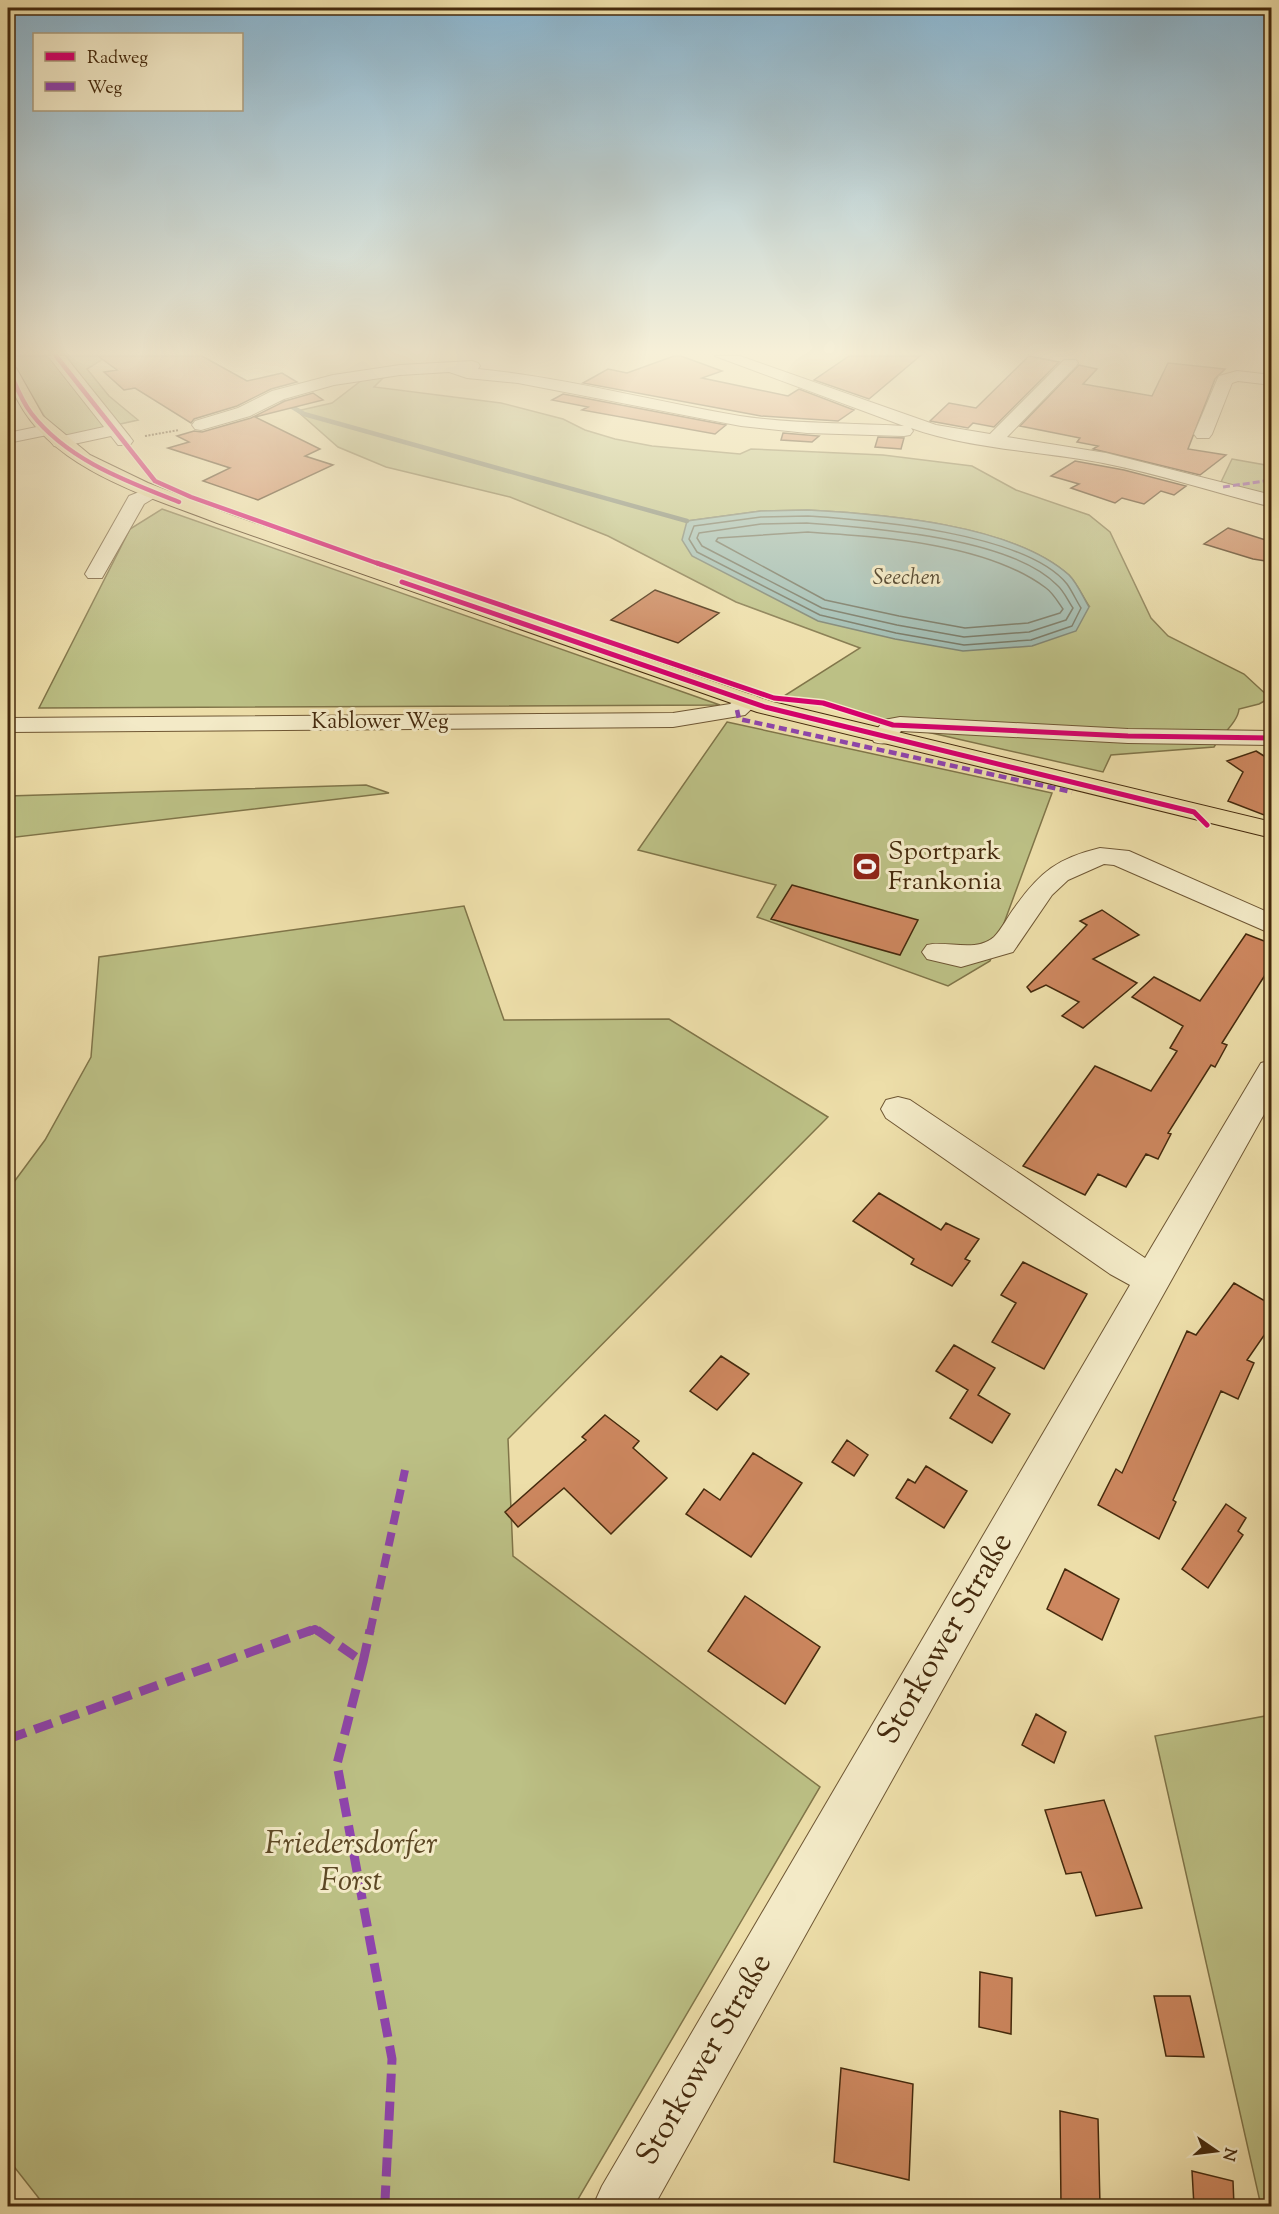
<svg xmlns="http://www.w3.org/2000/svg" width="1279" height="2214" font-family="'Sorts Mill Goudy',serif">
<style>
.green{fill:#bcc085;stroke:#807549;stroke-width:1.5;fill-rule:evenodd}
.water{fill:#9cbab2;stroke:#798070;stroke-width:1.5}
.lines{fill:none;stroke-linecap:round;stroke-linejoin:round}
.shore{stroke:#707260;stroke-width:1.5}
.stream{stroke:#798070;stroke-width:4.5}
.building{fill:#cd875f;stroke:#452a0d;stroke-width:1.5}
.minor-casing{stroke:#6f5734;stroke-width:2}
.major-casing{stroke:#452a0d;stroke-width:2}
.path{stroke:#452a0d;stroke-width:2;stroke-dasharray:2 1.5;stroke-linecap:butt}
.minor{fill:#f3eac7;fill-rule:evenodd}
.major{fill:#eddea9;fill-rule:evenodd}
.quiet-far3{stroke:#8e44ad;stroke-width:3;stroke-dasharray:7 3;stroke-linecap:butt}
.quiet-far2{stroke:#8e44ad;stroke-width:4.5;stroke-dasharray:8 4.5;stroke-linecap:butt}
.quiet-far1{stroke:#8e44ad;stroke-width:8;stroke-dasharray:14 8;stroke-linecap:butt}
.quiet{stroke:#8e44ad;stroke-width:9;stroke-dasharray:19 9;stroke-linecap:butt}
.cycleway-far1-casing{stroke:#f3eac7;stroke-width:7}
.cycleway-casing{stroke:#f3eac7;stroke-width:8}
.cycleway-far1{stroke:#d6006c;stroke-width:4.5}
.cycleway{stroke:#d6006c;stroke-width:5}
.labels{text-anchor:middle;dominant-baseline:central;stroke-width:6;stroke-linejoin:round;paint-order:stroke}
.far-water-label{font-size:22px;font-style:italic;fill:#5b4e36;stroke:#f3eac7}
.far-street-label{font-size:22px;fill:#452a0d;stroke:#f3eac7}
.poi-label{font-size:26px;fill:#452a0d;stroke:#f3eac7;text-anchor:start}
.near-street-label{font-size:32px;fill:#452a0d;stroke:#f3eac7}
.near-park-label{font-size:32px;font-style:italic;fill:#5d4825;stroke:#f3eac7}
</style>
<rect width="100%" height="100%" fill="#eddea9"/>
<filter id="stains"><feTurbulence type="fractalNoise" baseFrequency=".00333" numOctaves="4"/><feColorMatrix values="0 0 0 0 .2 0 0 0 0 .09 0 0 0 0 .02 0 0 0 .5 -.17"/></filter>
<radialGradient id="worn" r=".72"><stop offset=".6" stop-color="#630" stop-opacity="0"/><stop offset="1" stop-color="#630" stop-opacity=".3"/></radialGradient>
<!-- green -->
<path class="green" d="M9,356h91l3,3 -16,10 22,27 29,24 -71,16 -17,-10z
M388,373l-14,14 127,16 62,16 22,11 30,9 37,7 88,8 11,-5 132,6 89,11 44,24 73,25 21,17 41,86 17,18 76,38 26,24 -11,6 -20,5c-1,13 -18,26 -25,38l-103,8 -8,17 -176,-40 -67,-18 -36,-13 -40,-5 76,-48 -124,-46 -128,-66 -98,-39 -124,-30 -48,-20 -41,-36 35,-8 34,-26zM808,510c74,4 204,14 261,65 8,8 14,22 20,31l-402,-85 74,-10z
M1232,459l39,7v31l-50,-15z
M162,509l558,196 -681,3 91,-179z
M727,722l325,71 -62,168 -42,25 -191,-69 19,-32 -138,-35z
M366,785l23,8 -381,45v-42z
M464,906l40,114 165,-1 159,98 -320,322 5,117 307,231 -246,419h-529l-37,-47v-969l37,-50 46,-83 8,-100z
M1271,1715l1,491h-11l-106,-470z"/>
<!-- water -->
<path class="water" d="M808,510c74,4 204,14 261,65 8,8 14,22 20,32l-13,24 -44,15 -69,5 -68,-12 -77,-18 -126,-65 -10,-16 5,-19 74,-10z"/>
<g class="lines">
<!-- shore -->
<path class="shore" d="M808,516c63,4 218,17 259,68 5,7 9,16 14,24l-9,18 -41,14 -67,5 -68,-12 -76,-18 -123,-63 -8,-13 5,-13 67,-9z
M807,523c66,5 203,14 250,62 7,6 11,16 16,23l-7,12 -37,12 -65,5 -67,-12 -75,-17 -120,-62 -5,-8 2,-5 62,-9z
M808,532c73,5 178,11 238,56 7,5 12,14 17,21l-3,4 -32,10 -63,5 -66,-12 -74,-16 -109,-59 2,-3z"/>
<!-- stream -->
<path class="stream" d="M279,399l25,15 383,107"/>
</g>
<!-- building -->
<path class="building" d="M98,356h104l45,25 35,-8 15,9 -26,7 -34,17 -43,13 -3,4 -56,-35 -11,2 -20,-18 13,-2z
M674,356h7l41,15 -20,7 86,18 11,-7 55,21 -16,11 -77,-5 -178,-33 25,-14 19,4z
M849,356h71l-51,43 -55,-19z
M1029,356l30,6 -65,65 -21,-4 -5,5 -38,-7 19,-18 27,5z
M1168,363l57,6 -10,10 -27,70 38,6 -26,20 -107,-26 5,-3 -21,-4 3,-4 -60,-12 59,-61 18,4 -14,15 69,12z
M313,393l10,7 -68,17 65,32 -15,7 28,9 -75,35 -55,-19 27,-13 -62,-20 21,-6 -12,-6 17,-5 8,1 49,-14 34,-17z
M563,394l163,31 -11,9 -133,-24 6,-3 -36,-7z
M783,433l36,3 -7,6 -31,-2z
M878,437l26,1 -3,11 -26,-2z
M1075,461l49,9 62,16 -12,9 -13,-4 -17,13 -22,-6 -7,5 -44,-15 8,-4 -28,-8z
M1228,528l44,14v20l-19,-3 -49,-15z
M655,590l64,23 -41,30 -67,-23z
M1256,751l16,10v57l-44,-17 15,-29 -16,-11z
M792,885l126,35 -18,35 -129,-36z
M1102,910l37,25 -46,24 44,24 -54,45 -21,-12 17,-14 -33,-17 -15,7 -4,-5 60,-62 -7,-4z
M1246,934l26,10v20l-50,79 5,2 -12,22 -4,-2 -43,68 3,1 -13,25 -12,-5 -20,33 -28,-13 -13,21 -62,-29 72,-100 56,25 26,-40 -7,-3 13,-22 -51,-29 22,-20 46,24z
M879,1193l62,37 5,-7 33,16 -14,20 5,2 -18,25 -41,-22 3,-5 -61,-38z
M1023,1262l64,32 -43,75 -52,-27 24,-39 -15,-8z
M1234,1283l38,22v19l-25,36 7,3 -16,36 -17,-8 -48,109 3,2 -17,37 -61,-34 18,-36 6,4 65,-142 9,4z
M954,1345l41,23 -17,27 32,19 -18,29 -42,-25 18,-28 -32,-19z
M721,1356l28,18 -32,36 -27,-19z
M605,1415l34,26 -6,7 34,30 -56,56 -47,-46 -46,39 -13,-15 81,-72 -4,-3z
M847,1440l21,15 -14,21 -22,-14z
M753,1453l49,30 -51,74 -65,-43 18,-25 16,11z
M926,1466l41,25 -23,37 -48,-30 12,-19 7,4z
M1226,1504l20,14 -8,13 5,4 -35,53 -26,-19z
M1065,1569l54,30 -17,41 -55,-31z
M745,1596l75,51 -35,57 -77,-53z
M1036,1714l30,18 -12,31 -32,-18z
M1104,1800l38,108 -46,8 -15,-44 -15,2 -21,-64z
M980,1972l32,6 -1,56 -32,-7z
M1154,1996h36l14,61 -38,-1z
M841,2068l72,16 -4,96 -75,-18z
M1060,2111l38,8 2,87h-39z
M1192,2171l41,10 1,25h-40z"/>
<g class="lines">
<defs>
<path id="minor" d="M48,356h17l65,81 3,4 -3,4h-12l-7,-9 -51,11 -6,-1 -3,-4 3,-4 50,-11z
M715,356h25l196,69 54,9 74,-74h12l2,3 -2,3 -69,71 99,16 166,42v12c-56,-14 -112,-33 -169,-44 -62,-12 -134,-14 -192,-35l2,3 -3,4 -6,1 -97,-3 -66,-7 -223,-43 -51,-5 -18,-6 -49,3 -66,10 -50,14 -34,17 -49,14 -6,-1 -3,-4 3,-4 43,-13 34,-17 61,-16 67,-10 72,-4 6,2 2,3 -2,3c88,9 174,32 262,47 54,8 109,7 164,10z
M1237,371l35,4v10l-34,-4 -6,2 -20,51 -3,4h-12l-3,-4 23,-54 2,-4z
M46,425l6,1 3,4 -3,4 -44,9v-10z
M154,486l10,6 -20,12 -42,74h-14l-3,-4 44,-78z
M748,694l8,2 4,5 -15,14 -72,12 -665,5v-14l665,-5 57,-9 10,-8z
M900,717l228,12 144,2v14l-144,-2 -227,-12c-9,11 -13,15 -27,11l-3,-5 13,-17z
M1100,848l29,3 143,63v20l-158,-69 -10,-1 -36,16 -16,15 -39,57 -52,15 -34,-8 -5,-7 5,-7c19,-5 49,8 67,-8 8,-8 14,-21 21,-30 25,-35 43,-49 85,-59z
M1272,1060v40l-618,1106h-61l9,-20 528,-901 -20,-11 -224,-156 -5,-9 5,-9 12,-3 12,3 235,158 116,-195z"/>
<path id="major" d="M8,363l8,5 27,48 47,39 58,28 83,32 542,187 499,120v16l-515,-126 -540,-189c-69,-27 -162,-52 -199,-122 -7,-13 -12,-23 -10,-38z"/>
</defs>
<!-- minor casing -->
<use href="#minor" class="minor-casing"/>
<!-- major casing -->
<use href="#major" class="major-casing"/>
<!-- path -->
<path class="path" d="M145,436l34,-6"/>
<!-- minor -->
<use href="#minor" class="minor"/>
<!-- major -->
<use href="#major" class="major"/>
<!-- quiet-far3 -->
<path class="quiet-far3" d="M1223,487l49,-7"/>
<!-- quiet-far2 -->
<path class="quiet-far2" d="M737,710l2,9 333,73"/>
<!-- quiet-far1 -->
<path class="quiet-far1" d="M308,1632l7,-3 4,3
M370,1632l35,-162"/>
<!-- quiet -->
<path class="quiet" d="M317,1630l46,32 -26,102 55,295 -7,142 5,5
M363,1662l7,-32
M8,1739l304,-109"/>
<defs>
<path id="cycleway-far1" d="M56,356l99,125 36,16 191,68
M8,368c7,15 13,32 23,45 36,47 95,68 148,89"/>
<path id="cycleway" d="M377,563l397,135 49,5 70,22 235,11 144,2
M402,582l363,125 429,105 13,13"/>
</defs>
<!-- cycleway-far1 casing -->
<use href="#cycleway-far1" class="cycleway-far1-casing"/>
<!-- cycleway casing -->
<use href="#cycleway" class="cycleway-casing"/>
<!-- cycleway-far1 -->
<use href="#cycleway-far1" class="cycleway-far1"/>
<!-- cycleway -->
<use href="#cycleway" class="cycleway"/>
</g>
<!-- sky -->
<linearGradient id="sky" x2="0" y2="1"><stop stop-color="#89b6d2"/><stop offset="0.53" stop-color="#f7f0d8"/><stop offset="1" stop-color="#f7f0d8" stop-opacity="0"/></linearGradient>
<rect width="1279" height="666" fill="url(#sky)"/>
<!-- icons -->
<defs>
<symbol id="stadium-square" viewBox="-11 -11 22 22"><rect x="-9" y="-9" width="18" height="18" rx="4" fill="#8f2418" stroke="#f3eac7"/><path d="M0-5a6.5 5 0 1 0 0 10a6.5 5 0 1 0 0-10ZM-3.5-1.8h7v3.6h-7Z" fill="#fff"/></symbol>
</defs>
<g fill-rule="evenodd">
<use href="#stadium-square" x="850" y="850" width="33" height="33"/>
</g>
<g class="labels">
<!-- far-water labels -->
<g class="far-water-label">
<text x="907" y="579">Seechen</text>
</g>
<!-- far-street labels -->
<g class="far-street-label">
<text x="380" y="723">Kablower Weg</text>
</g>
<!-- poi labels -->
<g class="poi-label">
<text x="888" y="852">Sportpark<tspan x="888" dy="30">Frankonia</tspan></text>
</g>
<!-- near-street labels -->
<g class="near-street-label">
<text transform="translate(946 1639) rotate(-60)">Storkower Straße</text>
<text transform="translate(705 2060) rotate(-60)">Storkower Straße</text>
</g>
<!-- near-park labels -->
<g class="near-park-label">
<text x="351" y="1845">Friedersdorfer<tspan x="351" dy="37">Forst</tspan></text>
</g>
</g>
<!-- margin -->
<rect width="1279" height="2214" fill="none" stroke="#eddea9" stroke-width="30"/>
<rect x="9" y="9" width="1261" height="2196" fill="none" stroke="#452a0d" stroke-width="3"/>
<rect x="15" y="15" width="1249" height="2184" fill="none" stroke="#452a0d" stroke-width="1.5"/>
<!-- legend -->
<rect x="33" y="33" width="210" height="78" fill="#f3eac7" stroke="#ad9d7d" stroke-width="1.5"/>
<rect x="45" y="52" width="30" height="9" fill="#d6006c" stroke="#ad9d7d" stroke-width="1.5"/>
<text x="87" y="63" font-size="18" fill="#452a0d">Radweg</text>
<rect x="45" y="82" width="30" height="9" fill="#8e44ad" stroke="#ad9d7d" stroke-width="1.5"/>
<text x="87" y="93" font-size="18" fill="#452a0d">Weg</text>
<!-- north arrow -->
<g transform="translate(1216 2151) rotate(104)" stroke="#f3eac7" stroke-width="4.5" paint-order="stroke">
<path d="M0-4.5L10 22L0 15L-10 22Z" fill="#452a0d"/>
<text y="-9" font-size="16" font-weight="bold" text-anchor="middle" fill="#452a0d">N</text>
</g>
<rect width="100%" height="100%" filter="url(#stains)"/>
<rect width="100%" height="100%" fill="url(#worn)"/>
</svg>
